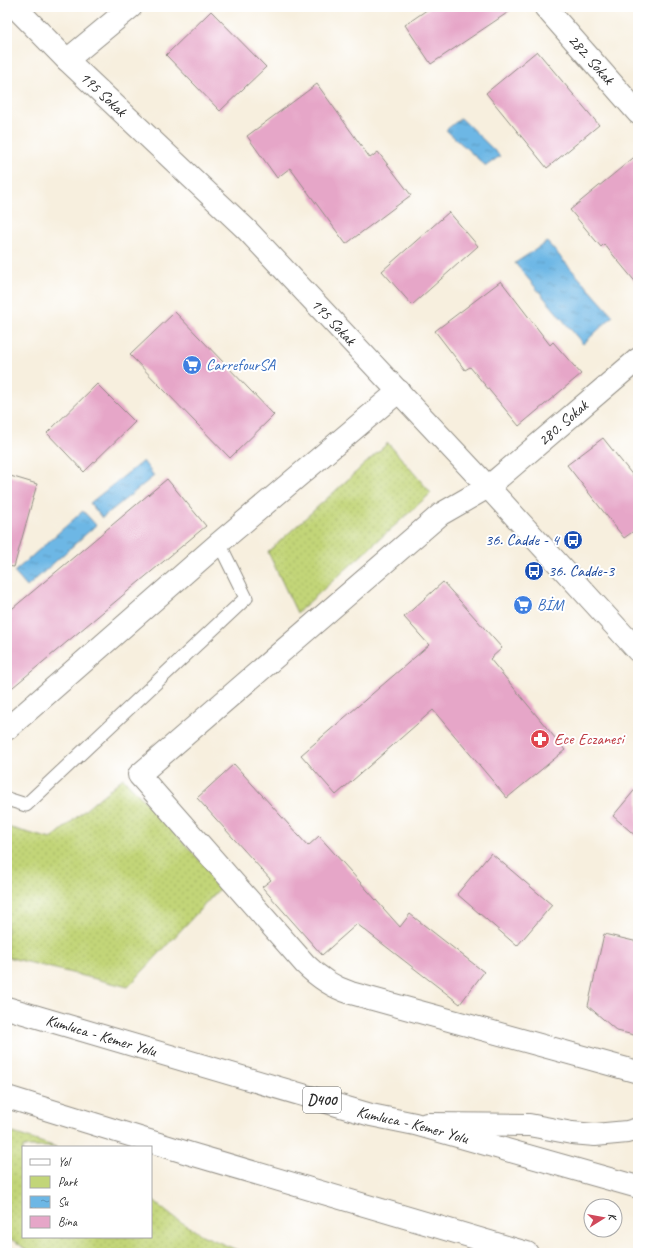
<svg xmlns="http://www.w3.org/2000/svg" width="645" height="1260" font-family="Caveat,sans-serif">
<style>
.green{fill:url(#green-dots);stroke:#768052}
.water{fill:url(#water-ripples);stroke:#4c7188}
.building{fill:#e6a6c8}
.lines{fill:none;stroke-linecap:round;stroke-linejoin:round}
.service-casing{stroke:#918d84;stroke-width:15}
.minor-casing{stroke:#918d84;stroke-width:24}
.tertiary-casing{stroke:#918d84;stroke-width:24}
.trunk-casing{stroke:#918d84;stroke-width:24}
.service{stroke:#fff;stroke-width:13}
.minor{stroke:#fff;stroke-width:22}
.tertiary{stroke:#fff;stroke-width:22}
.trunk{stroke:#fff;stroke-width:22}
.labels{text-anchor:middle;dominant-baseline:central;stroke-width:4;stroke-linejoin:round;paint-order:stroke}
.shield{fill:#fff;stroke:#6b6b6b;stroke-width:1}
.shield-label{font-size:15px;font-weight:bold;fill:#2b2b2b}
.street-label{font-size:16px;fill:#2b2b2b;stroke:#fff}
.shop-label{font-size:16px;fill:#366cbe;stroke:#fff;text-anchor:start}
.transit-label{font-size:16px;fill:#164399;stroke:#fff;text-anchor:end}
.health-label{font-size:16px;fill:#be3a42;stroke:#fff;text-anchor:start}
</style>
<defs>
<pattern id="green-dots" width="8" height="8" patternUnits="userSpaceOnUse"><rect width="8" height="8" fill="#c2d578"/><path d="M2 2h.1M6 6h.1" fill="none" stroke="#a7b768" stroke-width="1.8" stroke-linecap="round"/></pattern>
<pattern id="water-ripples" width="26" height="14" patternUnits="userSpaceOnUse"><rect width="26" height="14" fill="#6db7e5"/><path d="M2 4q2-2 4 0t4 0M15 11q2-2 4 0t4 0" fill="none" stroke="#5a95ba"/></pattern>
</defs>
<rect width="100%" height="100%" fill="#fff"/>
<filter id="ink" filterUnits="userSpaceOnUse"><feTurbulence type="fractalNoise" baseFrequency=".025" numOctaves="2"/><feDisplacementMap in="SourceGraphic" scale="8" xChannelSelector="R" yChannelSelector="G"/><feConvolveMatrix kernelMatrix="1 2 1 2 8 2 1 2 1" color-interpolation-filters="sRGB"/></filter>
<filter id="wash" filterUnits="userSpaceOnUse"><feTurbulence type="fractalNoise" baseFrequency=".012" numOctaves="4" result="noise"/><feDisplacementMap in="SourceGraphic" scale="16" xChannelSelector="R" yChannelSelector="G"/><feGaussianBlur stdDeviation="0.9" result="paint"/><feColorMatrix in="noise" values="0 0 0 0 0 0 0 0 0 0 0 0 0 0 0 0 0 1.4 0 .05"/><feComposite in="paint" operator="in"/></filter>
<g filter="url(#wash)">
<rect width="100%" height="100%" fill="#f7efde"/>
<!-- green -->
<path class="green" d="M388,443l43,50 -134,120 -29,-61z
M123,778l100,107 -95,102 -121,-30v-130l44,12z
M7,1131l49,16h-33v90h128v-38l22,18 29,18 42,18h-215l-10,-9 -12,-7z"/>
<!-- water -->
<path class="water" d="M461,118l39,38 -14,10 -40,-36z
M547,242l66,74 -30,28 -68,-81z
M143,461l11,15 -52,42 -12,-15z
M83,511l13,14 -69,62 -13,-15z"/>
<g id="blocks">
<!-- building -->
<path class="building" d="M431,7h85l-85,57 -26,-39z
M211,11l55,56 -46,44 -54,-56z
M537,51l62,74 -52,43 -61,-75z
M317,84l53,74 8,-6 33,43 -65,49 -56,-76 -13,10 -30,-42z
M638,154v131l-34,-41 -3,3 -31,-37z
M449,212l29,34 -66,59 -30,-34z
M501,281l49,64 3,-3 28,32 -62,52 -49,-59 -5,3 -30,-39z
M175,312l99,103 -44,43 -100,-103z
M97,384l38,38 -51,50 -37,-39z
M603,438l35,44v46l-14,10 -57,-73z
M7,475l30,9 -23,83 -7,-1z
M167,479l39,47 -199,166v-79z
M443,582l59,66 -12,11 75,91 -58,48 -74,-88 -97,85 -35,-40 128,-110 -25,-28z
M234,764l74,82 11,-10 81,91 10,-13 74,58 -24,32 -103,-80 -35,31 -60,-68 9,-7 -74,-82z
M638,786v52l-25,-22z
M491,853l61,52 -35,41 -60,-52z
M604,934l34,8v94l-21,-5 -29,-25z"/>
</g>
</g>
<g filter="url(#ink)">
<use href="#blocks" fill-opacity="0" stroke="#918d84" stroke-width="1"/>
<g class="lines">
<defs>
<path id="service" d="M7,799l19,6 220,-207 -27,-55"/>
<g id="minor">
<path id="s1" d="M545,7l93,106"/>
<path d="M67,60l64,-53"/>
<path d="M638,359l-150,128 -47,27 -302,261 166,189c14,14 27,23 46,29l287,79"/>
<path d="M7,729l212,-186 180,-152"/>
</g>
<g id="tertiary">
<path id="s2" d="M15,7l52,53 180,170 241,257 150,164"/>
<path d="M427,1124l102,1 43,8 23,2 32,-3 11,-3"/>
</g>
<g id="trunk">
<path id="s3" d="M7,1008l364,107 44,9 223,63"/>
<path d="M7,1097l184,57 336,99"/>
</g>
</defs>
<!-- service casing -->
<use href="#service" class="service-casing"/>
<!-- minor casing -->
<use href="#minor" class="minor-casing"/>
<!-- tertiary casing -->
<use href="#tertiary" class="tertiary-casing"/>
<!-- trunk casing -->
<use href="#trunk" class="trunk-casing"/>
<!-- service -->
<use href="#service" class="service"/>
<!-- minor -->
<use href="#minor" class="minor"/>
<!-- tertiary -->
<use href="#tertiary" class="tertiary"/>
<!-- trunk -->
<use href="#trunk" class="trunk"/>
</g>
</g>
<!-- icons -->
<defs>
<symbol id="supermarket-disc" viewBox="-11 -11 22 22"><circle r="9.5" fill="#3f7fe0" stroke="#fff"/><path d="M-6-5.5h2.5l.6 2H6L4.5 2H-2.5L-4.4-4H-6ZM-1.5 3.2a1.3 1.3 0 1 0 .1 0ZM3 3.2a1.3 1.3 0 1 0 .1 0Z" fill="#fff"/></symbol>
<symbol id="bus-disc" viewBox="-11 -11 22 22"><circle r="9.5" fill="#1a4fb4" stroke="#fff"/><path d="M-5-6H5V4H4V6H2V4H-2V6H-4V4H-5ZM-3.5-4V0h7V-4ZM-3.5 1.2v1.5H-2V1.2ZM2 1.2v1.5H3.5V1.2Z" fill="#fff"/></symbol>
<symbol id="pharmacy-disc" viewBox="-11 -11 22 22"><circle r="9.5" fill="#e0444e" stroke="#fff"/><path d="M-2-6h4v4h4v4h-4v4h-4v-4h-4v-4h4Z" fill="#fff"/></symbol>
</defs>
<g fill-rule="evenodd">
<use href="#supermarket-disc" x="181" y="354" width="22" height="22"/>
<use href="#bus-disc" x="562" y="529" width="22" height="22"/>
<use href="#bus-disc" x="523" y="560" width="22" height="22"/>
<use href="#supermarket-disc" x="512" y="594" width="22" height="22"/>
<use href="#pharmacy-disc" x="529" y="728" width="22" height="22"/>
</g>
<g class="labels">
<!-- shield labels -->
<rect class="shield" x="303" y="1087" width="38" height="26" rx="3"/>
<g class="shield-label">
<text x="322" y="1100">D400</text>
</g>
<!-- street labels -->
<g class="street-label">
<text stroke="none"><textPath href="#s1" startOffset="70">282. Sokak</textPath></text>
<text stroke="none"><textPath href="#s2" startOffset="124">195 Sokak</textPath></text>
<text stroke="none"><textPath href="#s2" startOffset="448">195 Sokak</textPath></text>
<text transform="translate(563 423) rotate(-41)">280. Sokak</text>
<text stroke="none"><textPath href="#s3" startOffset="98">Kumluca - Kemer Yolu</textPath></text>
<text stroke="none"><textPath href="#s3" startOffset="422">Kumluca - Kemer Yolu</textPath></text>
</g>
<!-- shop labels -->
<g class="shop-label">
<text x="206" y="365">CarrefourSA</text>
<text x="537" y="605">BİM</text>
</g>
<!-- transit labels -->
<g class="transit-label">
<text x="559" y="540">36. Cadde - 4</text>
<text x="548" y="571" text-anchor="start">36. Cadde-3</text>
</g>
<!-- health labels -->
<g class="health-label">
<text x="554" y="739">Ece Eczanesi</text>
</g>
</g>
<!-- margin -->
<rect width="645" height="1260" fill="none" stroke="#fff" stroke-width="24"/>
<!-- legend -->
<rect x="22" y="1146" width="130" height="92" fill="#ffffff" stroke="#aaaaaa"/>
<rect x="30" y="1159" width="20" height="6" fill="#ffffff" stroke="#aaaaaa"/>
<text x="58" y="1166" font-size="12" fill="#2b2b2b">Yol</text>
<rect x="30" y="1176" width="20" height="12" fill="#c2d578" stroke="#aaaaaa"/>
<text x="58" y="1186" font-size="12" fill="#2b2b2b">Park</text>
<rect x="30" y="1196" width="20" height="12" fill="url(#water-ripples)" stroke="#aaaaaa"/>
<text x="58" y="1206" font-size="12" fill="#2b2b2b">Su</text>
<rect x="30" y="1216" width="20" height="12" fill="#e6a6c8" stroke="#aaaaaa"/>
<text x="58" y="1226" font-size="12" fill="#2b2b2b">Bina</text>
<!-- north arrow -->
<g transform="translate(603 1218) rotate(79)"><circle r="19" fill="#ffffff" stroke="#aaaaaa"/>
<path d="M0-3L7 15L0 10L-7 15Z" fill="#d1495b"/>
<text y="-6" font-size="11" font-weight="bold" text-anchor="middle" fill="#2b2b2b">K</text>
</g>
</svg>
